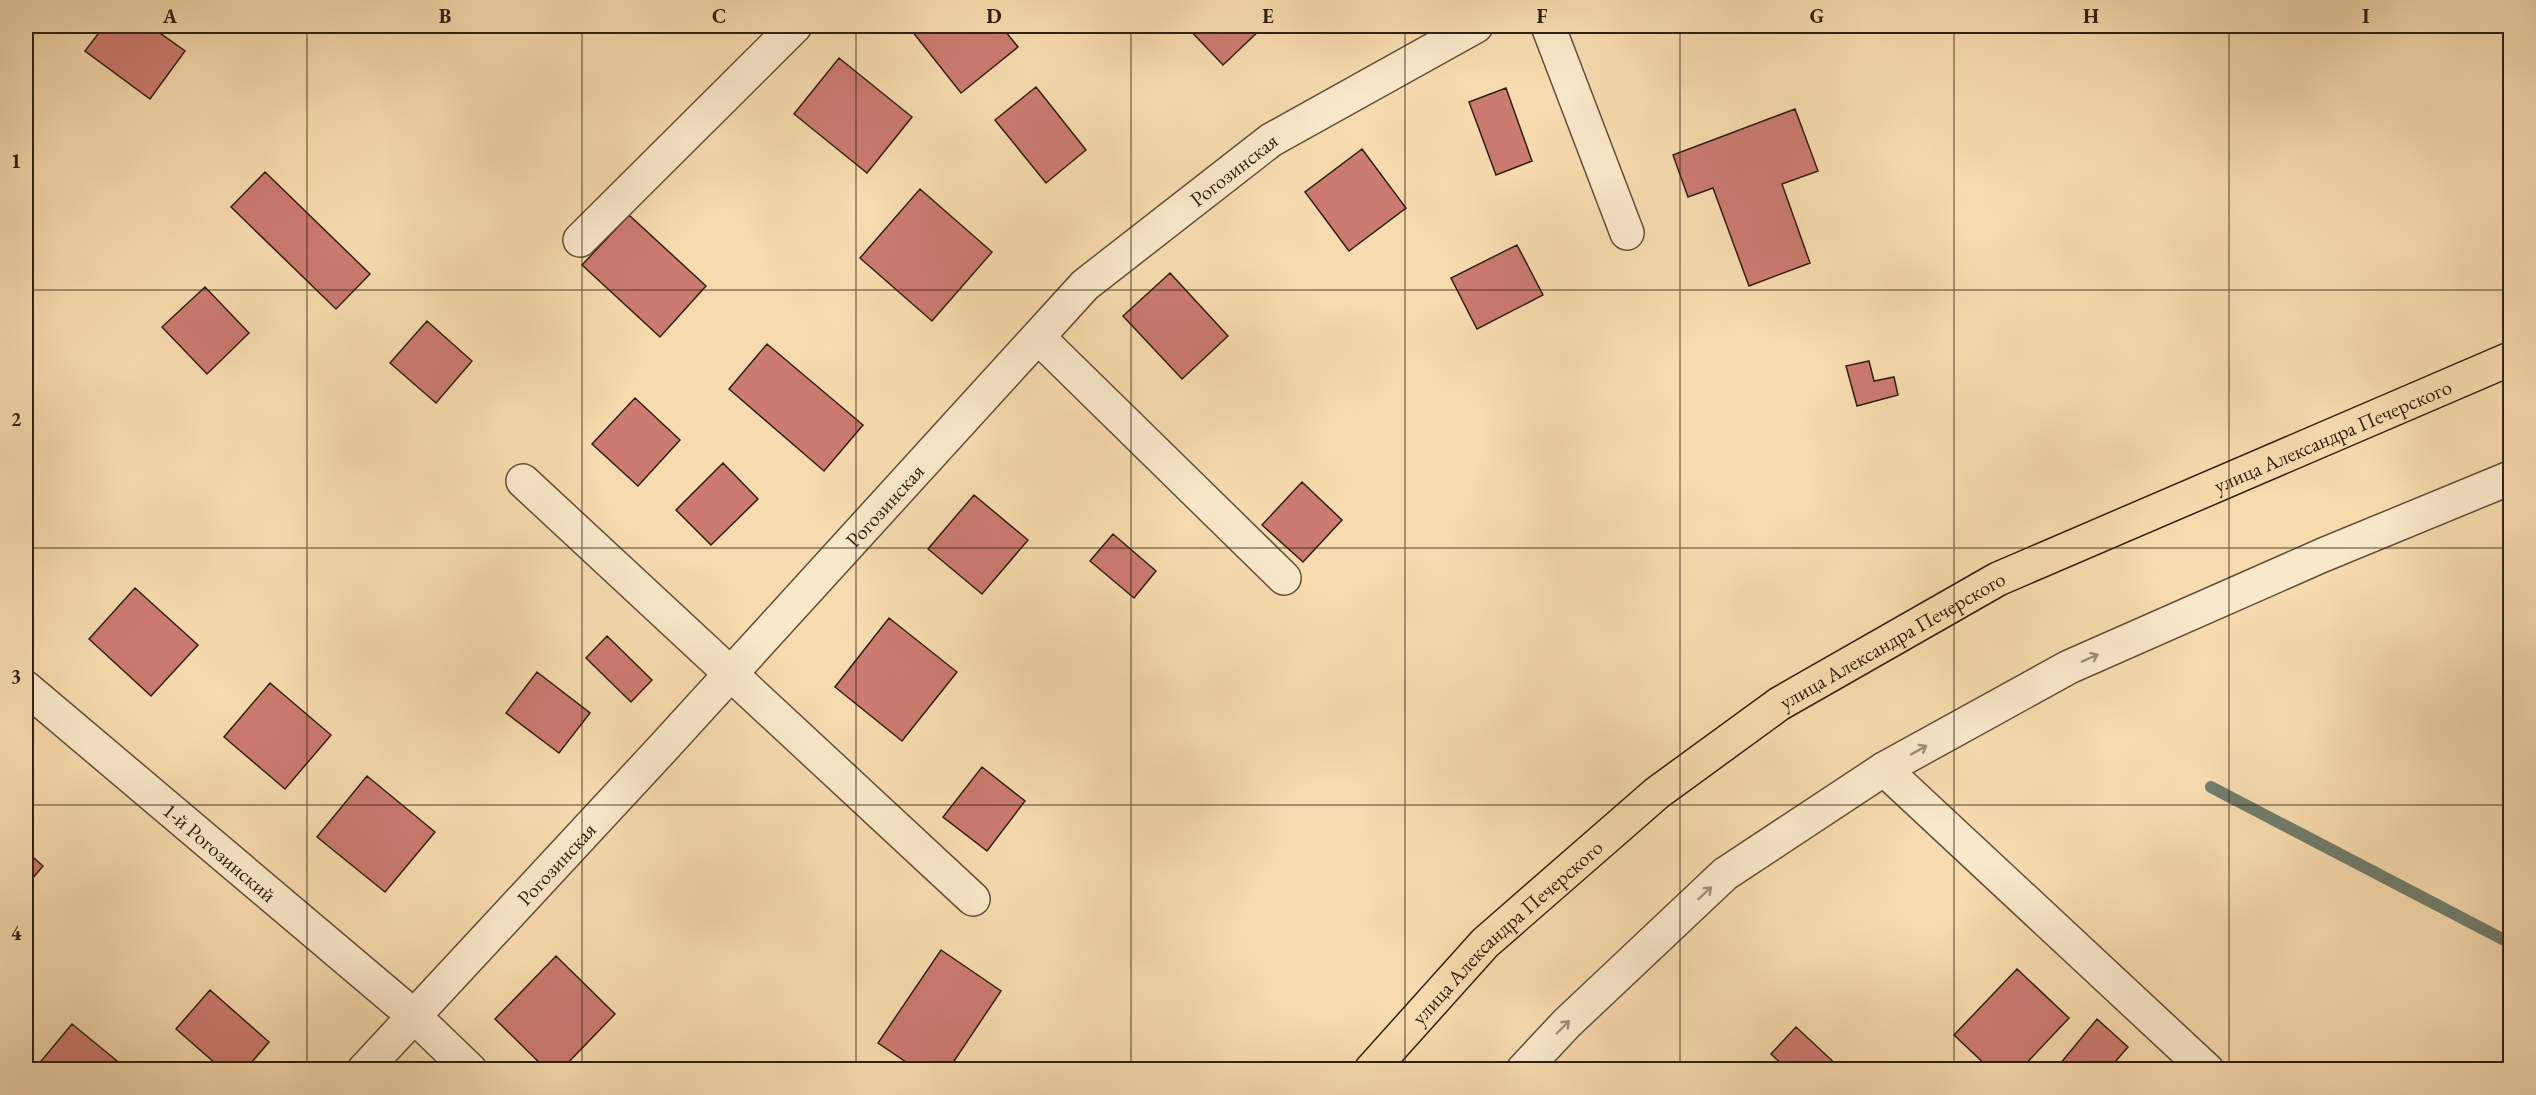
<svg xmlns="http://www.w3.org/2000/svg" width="2536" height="1095" font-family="'EB Garamond',serif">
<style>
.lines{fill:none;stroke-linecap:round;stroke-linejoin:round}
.stream{stroke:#717d6c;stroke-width:12}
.building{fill:#cc7b70;stroke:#302011;stroke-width:1.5}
.minor-casing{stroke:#624f38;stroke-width:36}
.major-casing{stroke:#302011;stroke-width:36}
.minor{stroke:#fae8ca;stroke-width:33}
.major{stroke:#f7dbae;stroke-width:33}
.oneway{stroke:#9f8e77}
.grid{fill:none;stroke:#302011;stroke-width:1.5;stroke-opacity:0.55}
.labels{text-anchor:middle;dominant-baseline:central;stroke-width:4.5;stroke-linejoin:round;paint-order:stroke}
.street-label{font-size:21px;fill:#302011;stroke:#fae8ca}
.neatline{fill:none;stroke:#302011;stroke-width:2}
.grid-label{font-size:20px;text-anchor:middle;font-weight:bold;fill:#302011}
</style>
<rect width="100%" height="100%" fill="#f7dbae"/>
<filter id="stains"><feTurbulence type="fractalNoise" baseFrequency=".00333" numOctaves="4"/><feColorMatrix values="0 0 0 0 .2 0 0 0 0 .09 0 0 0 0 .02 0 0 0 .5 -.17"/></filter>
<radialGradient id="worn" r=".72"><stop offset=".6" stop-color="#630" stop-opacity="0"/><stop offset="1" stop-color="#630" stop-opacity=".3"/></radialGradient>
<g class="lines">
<!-- stream -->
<path class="stream" d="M2211,787l299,156"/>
</g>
<!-- building -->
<path class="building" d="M104,26h46l35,25 -35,48 -65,-48z
M908,26h93l17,21 -57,46z
M1186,26h78l-41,39z
M839,58l73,59 -45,56 -73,-59z
M1036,87l50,63 -40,33 -51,-63z
M1506,88l26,73 -36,14 -27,-73z
M1795,109l23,62 -36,13 28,79 -61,23 -36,-98 -25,9 -15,-42z
M1362,149l44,59 -57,43 -44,-59z
M265,172l105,102 -34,35 -105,-102z
M920,189l72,63 -60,69 -72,-63z
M629,215l77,71 -46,51 -78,-72z
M1517,245l26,50 -66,34 -26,-51z
M1170,273l58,63 -46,43 -59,-63z
M205,287l44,46 -42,41 -45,-47z
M427,321l45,40 -36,42 -46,-40z
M767,344l96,81 -39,46 -95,-82z
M1869,361l5,20 20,-4 4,18 -41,11 -11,-40z
M635,398l45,42 -42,46 -46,-42z
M723,463l35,36 -47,46 -35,-35z
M1302,482l40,38 -39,42 -41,-37z
M974,495l54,45 -46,54 -54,-45z
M1113,534l43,37 -22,27 -44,-37z
M135,588l63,57 -47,51 -62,-57z
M889,618l68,54 -55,69 -67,-54z
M607,636l45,44 -21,22 -45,-44z
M537,672l53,41 -31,40 -53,-40z
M270,683l61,52 -46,54 -61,-52z
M982,767l43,34 -38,50 -44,-34z
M367,776l68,56 -50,60 -68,-55z
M26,851l17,15 -17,20z
M941,950l60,41 -53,79h-30l-40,-27z
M556,956l59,58 -54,56h-14l-52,-51z
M2017,969l52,49 -49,52h-29l-37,-35z
M210,990l59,52 -24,28h-22l-47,-41z
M2097,1019l31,28 -20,23h-53z
M72,1024l56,46h-87l-4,-4z
M1796,1027l43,40 -2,3h-49l-17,-16z"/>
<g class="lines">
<defs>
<g id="minor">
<path d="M1548,26l79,207"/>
<path d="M580,240l215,-214"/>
<path d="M1038,337l246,241"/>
<path d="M523,481l450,418"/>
<path id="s1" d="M26,688l388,328 56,54"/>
<path d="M1884,769l323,301"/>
<path id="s2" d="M364,1070l299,-322 422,-463 186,-145 205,-114"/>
<path d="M1523,1070l44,-47 158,-149 159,-105 185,-102 254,-112 187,-77"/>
</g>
<g id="major">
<path id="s3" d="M1371,1070l114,-127 172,-150 122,-89 219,-125 512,-220"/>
</g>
</defs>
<!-- minor casing -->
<use href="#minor" class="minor-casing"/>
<!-- major casing -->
<use href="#major" class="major-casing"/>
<!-- minor -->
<use href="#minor" class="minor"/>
<!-- major -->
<use href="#major" class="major"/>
</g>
<!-- one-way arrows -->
<defs><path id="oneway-shaft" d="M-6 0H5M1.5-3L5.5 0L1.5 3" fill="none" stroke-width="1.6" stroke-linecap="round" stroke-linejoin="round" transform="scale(1.5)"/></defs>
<g class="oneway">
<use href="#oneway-shaft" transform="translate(2090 658) rotate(-24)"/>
<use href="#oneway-shaft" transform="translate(1919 750) rotate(-29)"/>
<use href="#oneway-shaft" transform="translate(1705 893) rotate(-43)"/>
<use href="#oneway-shaft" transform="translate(1563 1027) rotate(-46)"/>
</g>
<!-- grid -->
<path class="grid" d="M307,26v1044M582,26v1044M856,26v1044M1131,26v1044M1405,26v1044M1680,26v1044M1954,26v1044M2229,26v1044M26,290h2484M26,548h2484M26,805h2484"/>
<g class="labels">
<!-- street labels -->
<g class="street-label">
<text stroke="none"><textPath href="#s2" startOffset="1254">Рогозинская</textPath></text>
<text stroke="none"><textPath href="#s3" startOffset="1166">улица Александра Печерского</textPath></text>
<text stroke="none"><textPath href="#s2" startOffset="768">Рогозинская</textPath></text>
<text stroke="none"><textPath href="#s3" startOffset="680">улица Александра Печерского</textPath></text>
<text stroke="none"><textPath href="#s1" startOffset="254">1-й Рогозинский</textPath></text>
<text stroke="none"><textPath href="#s2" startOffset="282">Рогозинская</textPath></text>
<text stroke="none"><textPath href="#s3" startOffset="194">улица Александра Печерского</textPath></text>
</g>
</g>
<!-- margin -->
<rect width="2536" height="1095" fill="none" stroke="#f7dbae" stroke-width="66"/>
<rect x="33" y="33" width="2470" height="1029" class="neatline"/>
<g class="grid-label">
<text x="170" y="23">A</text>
<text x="445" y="23">B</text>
<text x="719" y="23">C</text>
<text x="994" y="23">D</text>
<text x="1268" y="23">E</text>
<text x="1542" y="23">F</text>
<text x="1817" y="23">G</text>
<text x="2091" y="23">H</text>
<text x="2366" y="23">I</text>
<text x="16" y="168">1</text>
<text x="16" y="426">2</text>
<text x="16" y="683">3</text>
<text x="16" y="940">4</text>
</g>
<rect width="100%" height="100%" filter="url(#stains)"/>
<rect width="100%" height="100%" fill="url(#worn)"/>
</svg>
